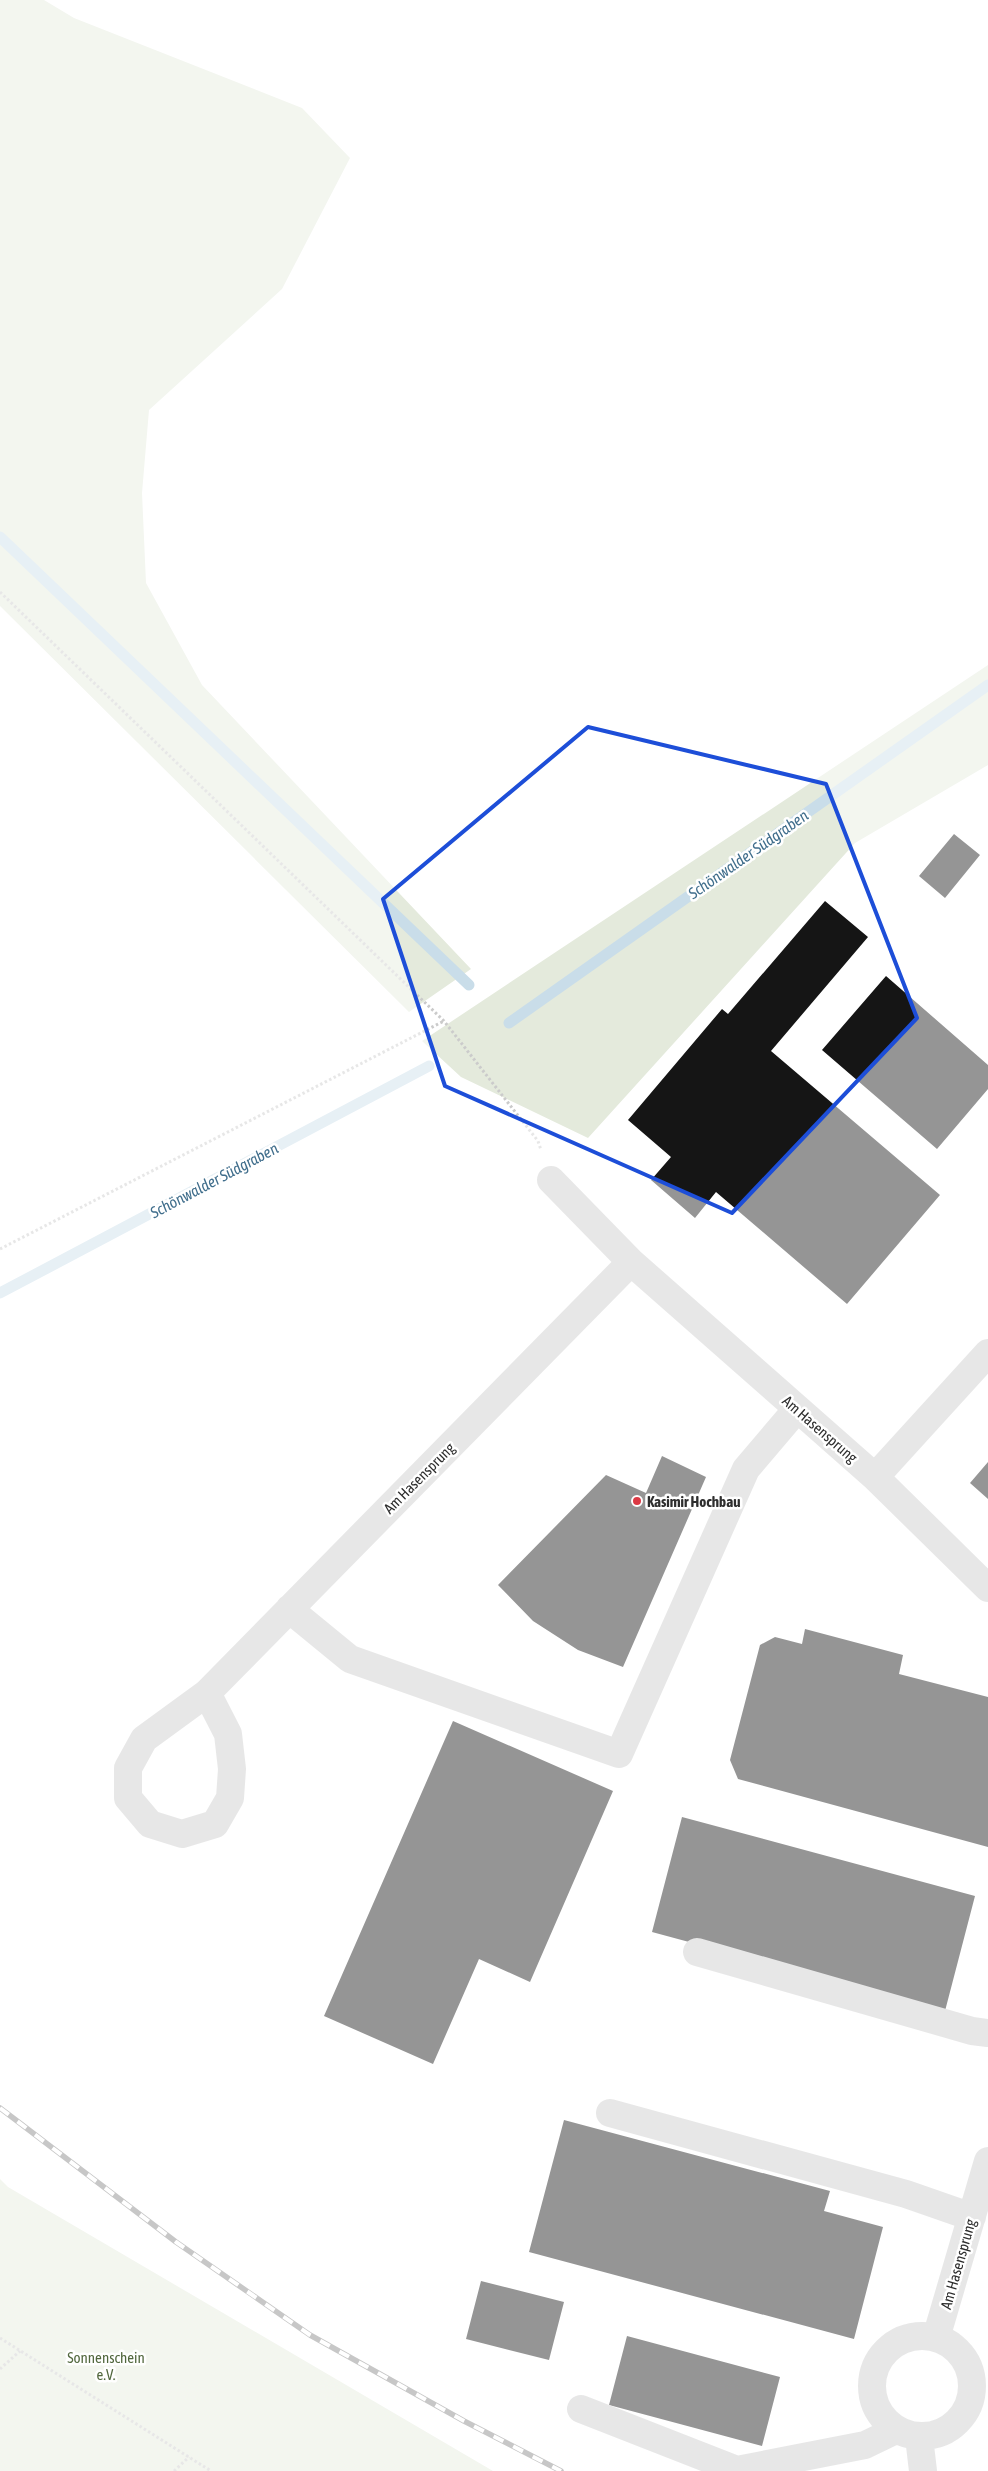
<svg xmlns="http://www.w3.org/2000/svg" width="988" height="2471" font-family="'Asap Condensed',sans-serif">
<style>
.green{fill:#e4eadc}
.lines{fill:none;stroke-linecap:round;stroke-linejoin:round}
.stream{stroke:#c9dde9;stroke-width:11}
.building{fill:#151515}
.path{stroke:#cbcbcb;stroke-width:3;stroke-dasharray:2.5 2.5;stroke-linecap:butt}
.minor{stroke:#cbcbcb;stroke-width:28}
.rail-casing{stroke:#838383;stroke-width:5.5}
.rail{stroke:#fff;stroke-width:4;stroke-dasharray:11;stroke-linecap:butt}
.marked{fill:none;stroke:#1d4ed8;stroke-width:4;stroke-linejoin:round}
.poi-dot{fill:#dc3944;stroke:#fff;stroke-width:2}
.labels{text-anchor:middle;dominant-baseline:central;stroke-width:5;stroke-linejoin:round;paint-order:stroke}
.street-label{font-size:15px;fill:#2e2e2e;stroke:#fff}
.poi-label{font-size:15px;font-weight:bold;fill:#2e2e2e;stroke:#fff;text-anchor:start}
.park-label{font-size:15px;fill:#51673d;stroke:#fff}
.water-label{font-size:16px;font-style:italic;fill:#406e8c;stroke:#fff}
</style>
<rect width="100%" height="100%" fill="#fff"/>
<!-- green -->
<path class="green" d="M0,0h44l30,18 228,90 48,50 -68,131 -133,121 -7,83 4,90 56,102 269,284 -62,43 -409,-406z
M988,665v100l-133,78 -267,295 -127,-61 -39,-36z
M0,2179l8,8 485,284h-493z"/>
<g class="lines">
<!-- stream -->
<path class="stream" d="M0,537l469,448
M509,1023l479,-338
M0,1293l429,-227"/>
</g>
<!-- building -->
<path class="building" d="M954,834l26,21 -35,43 -26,-22z
M825,901l43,36 -97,114 169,144 -93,109 -131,-112 -21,26 -44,-38 20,-23 -43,-37 94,-111 6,5z
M886,976l102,89v24l-51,60 -115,-99z
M662,1456l44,21 -83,190 -45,-17 -45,-29 -35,-36 108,-110 40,18z
M988,1462v37l-18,-16z
M805,1629l98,26 -4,19 89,23v150l-250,-68 -8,-19 30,-115 15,-8 27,7z
M453,1721l160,70 -83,191 -51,-23 -46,105 -109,-48z
M682,1817l293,79 -30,115 -293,-79z
M564,2120l266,71 -6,20 59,16 -29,112 -325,-87z
M481,2281l83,21 -15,58 -83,-21z
M627,2336l153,41 -18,69 -153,-41z"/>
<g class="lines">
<!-- path -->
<path class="path" d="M0,592l444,429 94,120 3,9
M0,1249l444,-228
M0,2338l211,133
M0,2369l20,-18
M174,2471l15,-14"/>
<!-- minor -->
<path class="minor" d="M551,1180l80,82 244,215 113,111
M875,1477l113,-124
M289,1609l61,50 269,95 127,-285 51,-60
M207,1693l21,41 4,35 -2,29 -15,26 -33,10 -32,-10 -22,-26v-30l16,-29 63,-46 424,-431
M697,1952l275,79 16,2
M610,2113l296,81 66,23
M872 2386a50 50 0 1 1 100 0a50 50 0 1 1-100 0Z
M936,2338l52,-177
M581,2409l156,61 128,-25 31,-15
M919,2437l4,34"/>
<defs>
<path id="rail" d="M0,2108l176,134 134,93 154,86 97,50"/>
</defs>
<!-- rail casing -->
<use href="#rail" class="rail-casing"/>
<!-- rail -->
<use href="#rail" class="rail"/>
</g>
<!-- marked area -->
<path d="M0 0H988V2471H0ZM588,727l238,57 91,234 -185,195 -287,-127 -62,-187z" fill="#fff" fill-opacity=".55" fill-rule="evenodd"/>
<path class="marked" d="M588,727l238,57 91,234 -185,195 -287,-127 -62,-187z"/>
<!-- markers -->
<circle class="poi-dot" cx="637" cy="1501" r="5"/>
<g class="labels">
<!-- street labels -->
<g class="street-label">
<text transform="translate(820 1429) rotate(41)">Am Hasensprung</text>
<text transform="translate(419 1478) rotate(-45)">Am Hasensprung</text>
<text transform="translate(958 2264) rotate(-74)">Am Hasensprung</text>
</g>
<!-- poi labels -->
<g class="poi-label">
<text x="647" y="1501">Kasimir Hochbau</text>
</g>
<!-- park labels -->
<g class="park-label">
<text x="106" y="2357">Sonnenschein<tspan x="106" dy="17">e.V.</tspan></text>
</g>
<!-- water labels -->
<g class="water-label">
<text transform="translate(748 854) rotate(-35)">Schönwalder Südgraben</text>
<text transform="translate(214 1180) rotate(-28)">Schönwalder Südgraben</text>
</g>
</g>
</svg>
